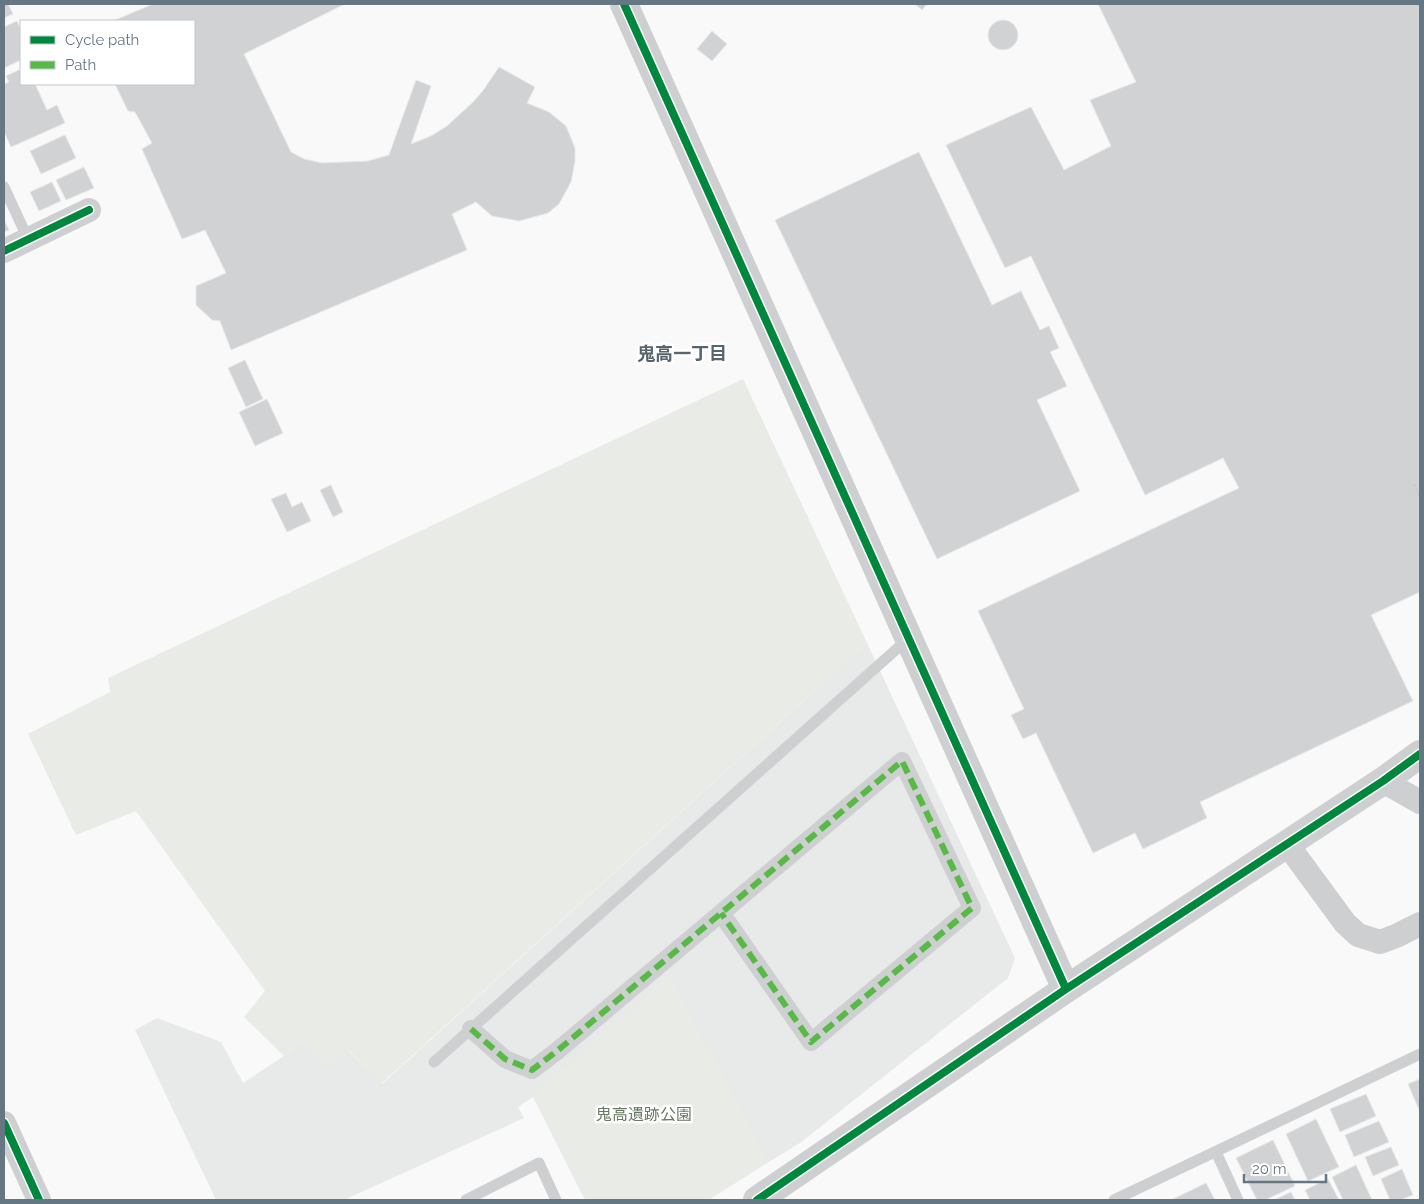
<svg xmlns="http://www.w3.org/2000/svg" width="1424" height="1204" font-family="Raleway,'Noto Sans JP',sans-serif">
<style>
.built{fill:#e8e9e9}
.green{fill:#e8ebe6}
.building{fill:#d0d2d3;stroke:#e8e8e8}
.lines{fill:none;stroke-linecap:round;stroke-linejoin:round}
.path{stroke:#cbcccd;stroke-width:3;stroke-dasharray:2.5 2.5;stroke-linecap:butt}
.service{stroke:#cecfd0;stroke-width:11}
.pedestrian{stroke:#cecfd0;stroke-width:18}
.minor{stroke:#cecfd0;stroke-width:24}
.tertiary{stroke:#cecfd0;stroke-width:28}
.quiet{stroke:#58b947;stroke-width:6;stroke-dasharray:12 6;stroke-linecap:butt}
.cycleway-casing{stroke:#fff;stroke-width:11}
.cycleway{stroke:#00873e;stroke-width:8}
.labels{text-anchor:middle;dominant-baseline:central;stroke-width:5;stroke-linejoin:round;paint-order:stroke}
.park-label{font-size:16px;fill:#697a64;stroke:#fff}
.neighbourhood-label{font-size:18px;font-weight:bold;fill:#57656e;stroke:#fff}
</style>
<rect width="100%" height="100%" fill="#f9f9f9"/>
<!-- built -->
<path class="built" d="M867,643l148,315 -7,20 -208,165 -33,20 -97,-187 -137,121 -15,10 6,11 -180,82h-128l-81,-170 22,-12 64,24 22,41 41,-27 19,-15 45,10 34,33z"/>
<!-- green -->
<path class="green" d="M743,379l124,264 -486,441 -32,-33 -18,18 -28,-28 -19,15 -40,-39 21,-26 -129,-180 -60,24 -48,-101 82,-42 -2,-14z
M670,975l97,188 -58,37h-124l-52,-103z"/>
<!-- building -->
<path class="building" d="M4,4h4l5,10 -9,4z
M153,4h192l-101,50 47,98 13,7 18,4 22,-1 24,-1 21,-6 27,-75 15,6 -20,58 20,-8 16,-10 25,-23 10,-11 17,-25 36,20 -8,16 22,9 17,14 9,22v13l-4,21 -12,22 -11,9 -29,8 -27,-5 -16,-14 -24,12 15,36 -236,100 -11,-29 -8,-1 -16,-15v-19l30,-13 -21,-43 -23,9 -40,-90 10,-6 -17,-31 -7,-1 -13,-27h79v-63h-81z
M915,4h12l-5,6z
M1098,4h322v588l-49,23 42,86 -213,101 7,16 -64,31 -8,-16 -42,20 -57,-120 -13,6 -12,-24 13,-6 -46,-98 261,-123 -16,-30 -78,37 -114,-239 -26,12 -59,-123 85,-38 33,63 47,-24 -21,-46 46,-18z
M988 35a15 15 0 1 1 30 0a15 15 0 1 1-30 0Z
M17,21l4,9v30l-17,8v-41z
M712,31l15,13 -15,17 -15,-12z
M21,69v15h14l12,26 10,-5 8,18 -54,24 -7,-15v-48l5,-2 -3,-6z
M65,135l11,23 -35,16 -11,-23z
M919,152l73,153 29,-14 19,39 9,-4 10,22 -9,4 17,34 -30,14 43,91 -143,68 -162,-339z
M84,167l10,21 -28,12 -10,-20z
M52,182l9,19 -22,10 -9,-19z
M4,220l5,10 -5,2z
M245,360l18,39 -17,8 -18,-39z
M267,399l16,34 -28,13 -16,-34z
M331,485l12,27 -10,5 -13,-27z
M286,493l6,14 10,-5 9,19 -24,11 -16,-33z
M1420,1079v33l-12,-28z
M1366,1094l10,22 -36,16 -10,-23z
M1316,1119l23,48 -31,14 -22,-47z
M1379,1121l10,21 -35,15 -9,-22z
M1273,1140l22,46 -30,14h-8l-21,-42z
M1391,1147l8,18 -26,11 -8,-19z
M1356,1165l16,35h-29l-11,-23z
M1402,1169l11,26 -13,5h-10l-9,-21z
M1328,1179l11,21h-29l-5,-10z
M1206,1183l9,17h-44z
M1291,1192l4,8h-21z"/>
<g class="lines">
<!-- path -->
<path class="path" d="M1414,484l6,13"/>
<!-- service -->
<path class="service" d="M4,187l24,52
M434,1062l475,-424
M1216,1152l22,48
M466,1200l73,-37 17,37
M1114,1200l306,-146"/>
<!-- pedestrian -->
<path class="pedestrian" d="M471,1029l34,30 27,11 25,-19 345,-290 70,147 -161,134 -90,-129"/>
<!-- minor -->
<path class="minor" d="M4,251l85,-41
M1383,781l37,21
M1287,844l58,79 13,12 22,7 16,-6 24,-12
M4,1123l35,77"/>
<!-- tertiary -->
<path class="tertiary" d="M624,4l442,985
M757,1200l309,-211 317,-208 37,-27"/>
<!-- quiet -->
<path class="quiet" d="M471,1029l34,30 27,11 25,-19 345,-290 70,147 -161,134 -90,-129"/>
<defs>
<path id="cycleway" d="M624,4l442,985
M4,251l85,-41
M4,1123l35,77
M757,1200l309,-211 317,-208 37,-27"/>
</defs>
<!-- cycleway casing -->
<use href="#cycleway" class="cycleway-casing"/>
<!-- cycleway -->
<use href="#cycleway" class="cycleway"/>
</g>
<g class="labels">
<!-- park labels -->
<g class="park-label">
<text x="644" y="1114">鬼高遺跡公園</text>
</g>
<!-- neighbourhood labels -->
<g class="neighbourhood-label">
<text x="682" y="353">鬼高一丁目</text>
</g>
</g>
<!-- border -->
<rect width="1424" height="1204" fill="none" stroke="#657783" stroke-width="10"/>
<!-- legend -->
<rect x="20" y="20" width="175" height="65" fill="#ffffff" stroke="#c1c9cd"/>
<rect x="30" y="36" width="25" height="8" fill="#00873e" stroke="#c1c9cd"/>
<text x="65" y="45" font-size="15" fill="#657783">Cycle path</text>
<rect x="30" y="61" width="25" height="8" fill="#58b947" stroke="#c1c9cd"/>
<text x="65" y="70" font-size="15" fill="#657783">Path</text>
<!-- scale -->
<path d="M1244 1174v8h82v-8" fill="none" stroke="#657783" stroke-width="2.5"/>
<text x="1252" y="1174" font-size="15" fill="#657783" stroke="#ffffff" stroke-width="4" paint-order="stroke">20 m</text>
</svg>
